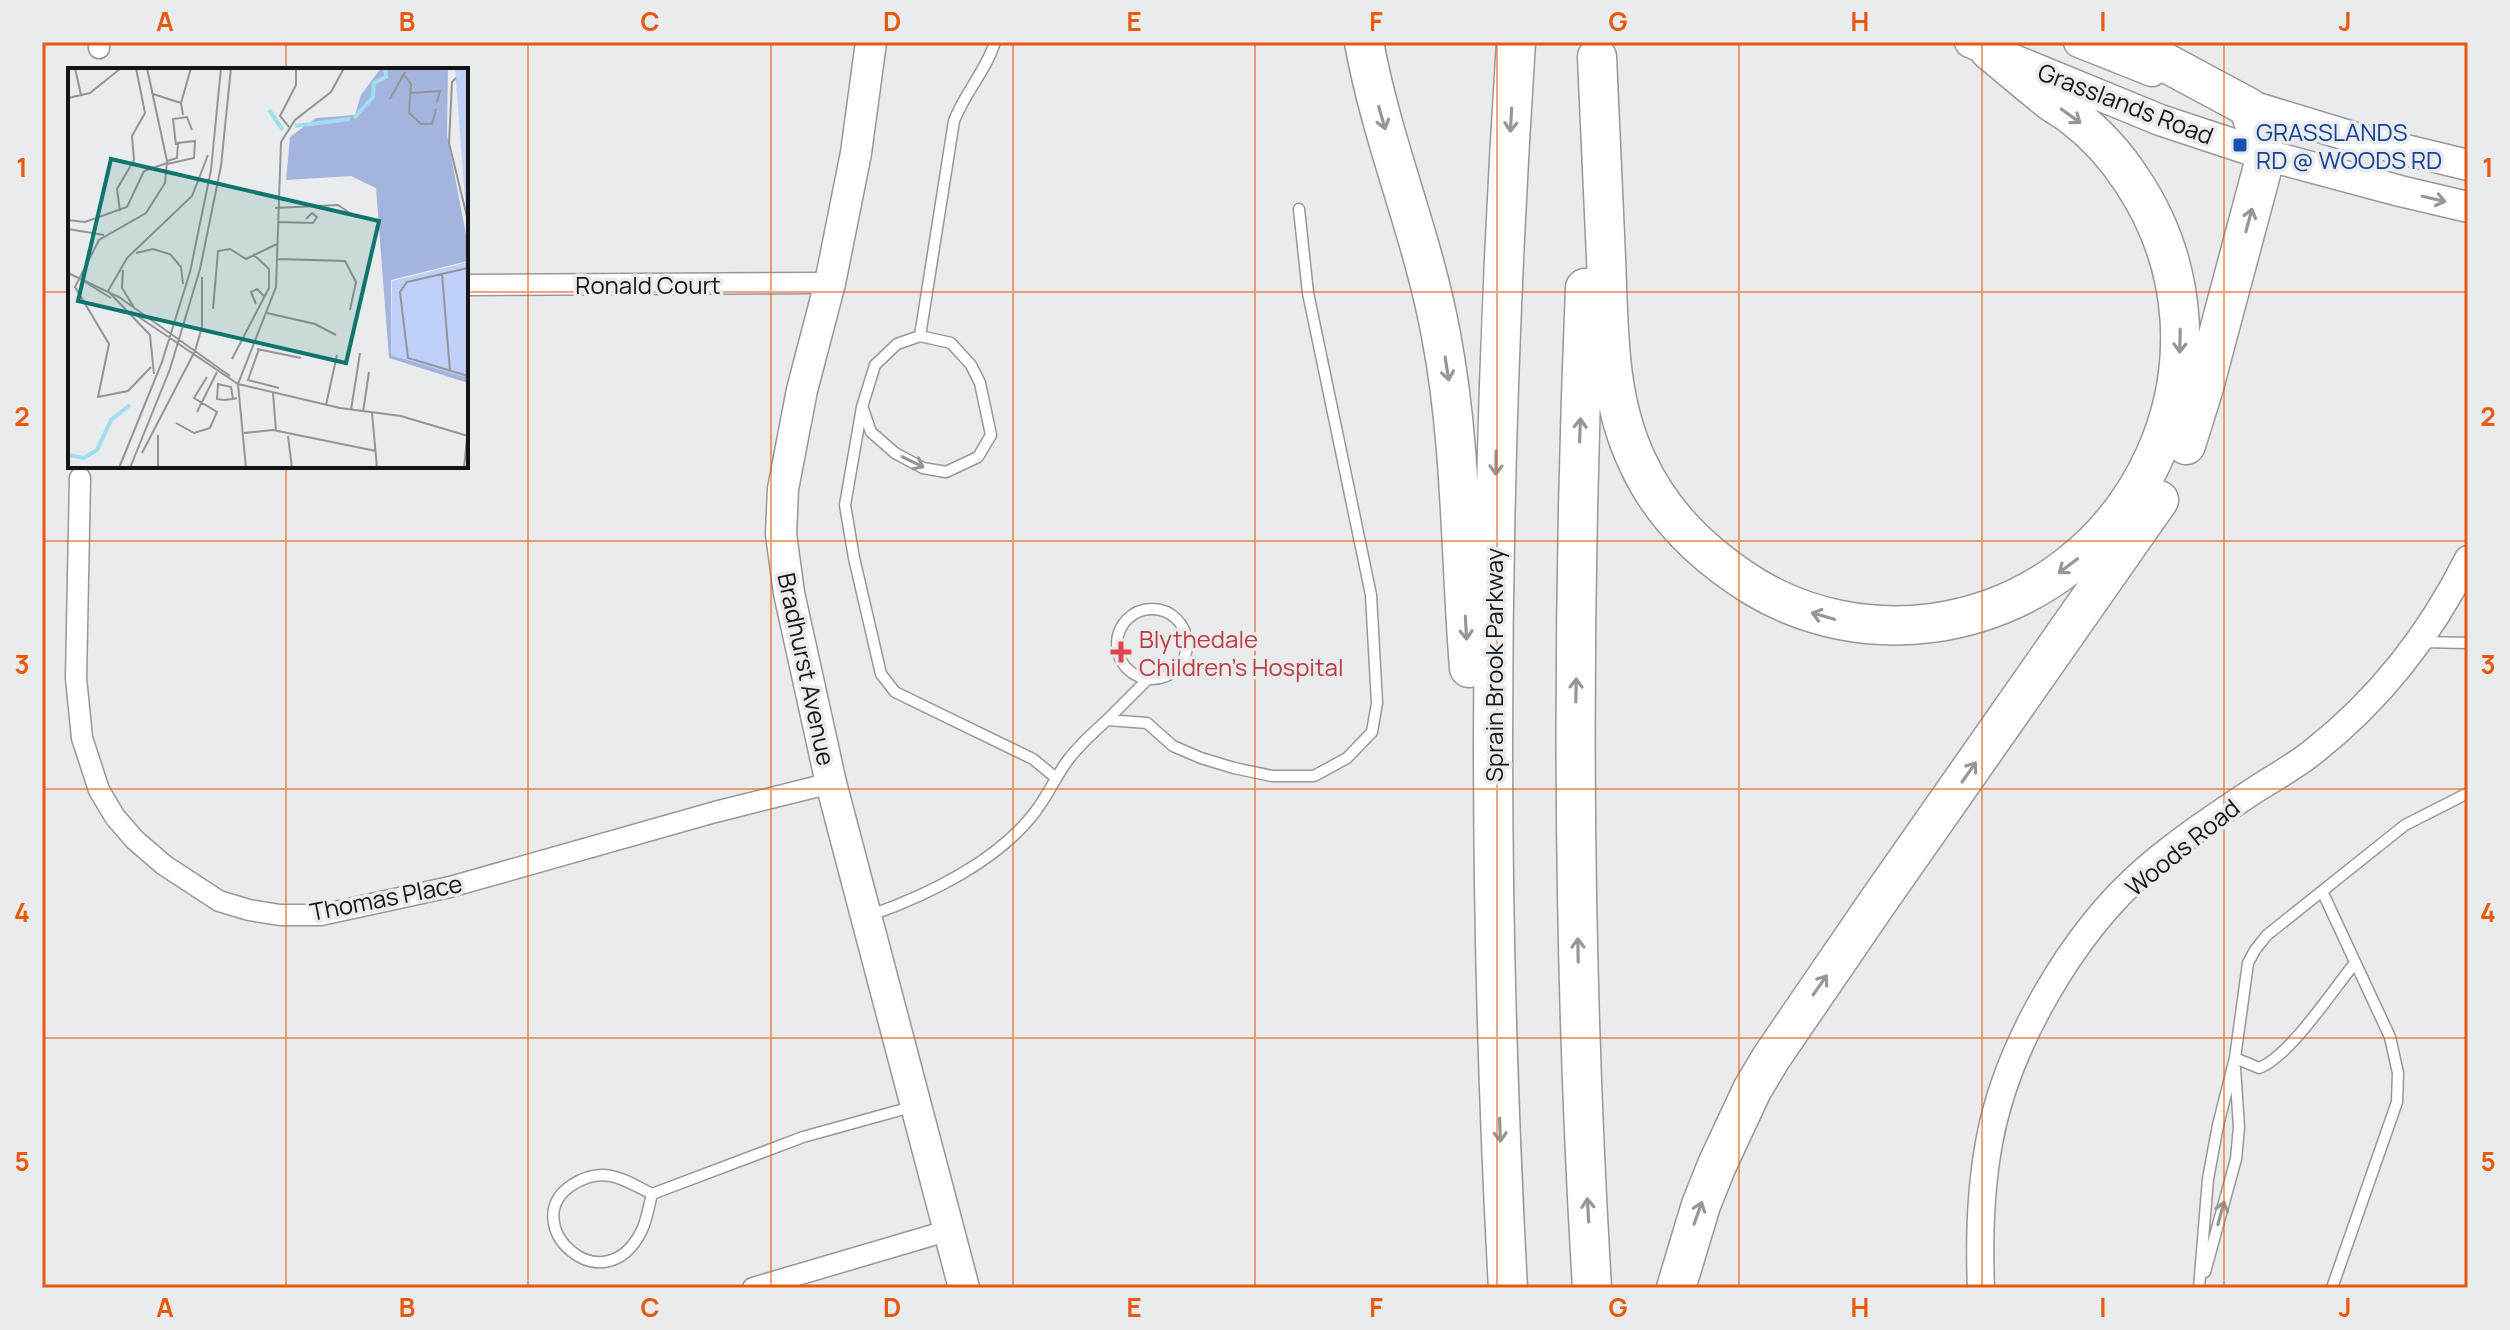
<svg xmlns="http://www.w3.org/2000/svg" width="2510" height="1330" font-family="Manrope,sans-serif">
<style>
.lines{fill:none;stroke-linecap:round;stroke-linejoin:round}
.service-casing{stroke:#97989a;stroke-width:13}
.minor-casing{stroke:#97989a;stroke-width:23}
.tertiary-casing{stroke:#97989a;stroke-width:29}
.secondary-casing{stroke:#97989a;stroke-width:33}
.motorway-casing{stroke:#97989a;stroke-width:41}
.service{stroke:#fff;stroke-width:10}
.minor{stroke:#fff;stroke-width:20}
.tertiary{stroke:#fff;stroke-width:26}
.secondary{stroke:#fff;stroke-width:30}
.motorway{stroke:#fff;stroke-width:38}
.oneway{stroke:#969696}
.grid{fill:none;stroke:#e8590c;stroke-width:2;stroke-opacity:0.55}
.transit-dot{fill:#1a4fb4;stroke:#eaebed;stroke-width:3}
.health-dot{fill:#e0444e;stroke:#eaebed;stroke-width:3}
.labels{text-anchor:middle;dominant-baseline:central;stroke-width:7;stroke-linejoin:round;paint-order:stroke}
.street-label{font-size:24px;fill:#151516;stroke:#eaebed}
.transit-label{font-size:24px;fill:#164399;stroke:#eaebed;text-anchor:start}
.health-label{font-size:24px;fill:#be3a42;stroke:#eaebed;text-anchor:start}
.inset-river{fill:none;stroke:#a2def0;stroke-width:4}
.inset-road{fill:none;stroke:#959597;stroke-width:2}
.view{fill:#0f766e;fill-opacity:0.15;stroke:#0f766e;stroke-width:4}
.inset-edge{fill:none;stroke:#151516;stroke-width:4}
.neatline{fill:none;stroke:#e8590c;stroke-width:3}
.grid-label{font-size:26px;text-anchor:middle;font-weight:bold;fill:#e8590c}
</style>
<rect width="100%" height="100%" fill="#eaebed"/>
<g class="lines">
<defs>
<path id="service" d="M995,42c-9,29 -30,50 -41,79l-34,215 -23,8 -22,21 -13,42 -17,98 9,53 27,116 14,18 138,67 23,19
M863,409l8,23 24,21 28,15 23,4 32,-15 13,-22 -11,-52 -9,-18 -20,-22 -31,-7
M1117 644a35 35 0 1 1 70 0a35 35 0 1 1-70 0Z
M2421,642l47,1
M1107,720l41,-41
M2322,891l68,146 8,36 -1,29 -65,186
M871,915c57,-20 127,-54 164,-103 13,-17 21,-36 33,-52 11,-15 25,-27 39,-40l40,3 26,23 28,12 33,10 38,8h42l33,-18 25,-26 5,-29 -6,-108 -63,-302 -9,-84
M2235,1058l24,10c31,-12 73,-77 96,-105
M652,1194c-3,11 -5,25 -10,36 -39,79 -127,-8 -70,-45 31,-20 51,-6 80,9l151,-57 112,-31
M2205,1272l31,-113 3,-32 -4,-59
M2199,1288l9,-109 10,-54 17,-67 13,-95 7,-13 12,-15 138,-110 63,-32"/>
<path id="minor" d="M99,42v6
M466,285l364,-2
M80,478l-4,200 6,60 17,52 16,27 20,23 29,25 55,36 30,9 31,5h41l129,-28 265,-75 116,-29
M753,1288l197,-58"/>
<path id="tertiary" d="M1981,1288c-2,-49 -1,-96 8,-145 17,-96 83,-210 157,-274 35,-30 74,-56 112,-81 19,-12 39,-23 56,-37 66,-52 117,-118 154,-192"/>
<path id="secondary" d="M871,42l-15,111 -26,130 -28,107 -19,99 -2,45 8,59 42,190 133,505
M1970,42l190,78 106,35 134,36 68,16
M2079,42l73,29
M2231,100l125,38 112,27"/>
<path id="motorway" d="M1364,42c18,100 59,194 77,293 21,110 19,221 28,333
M2127,42l121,65 18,48 -62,232 -18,58
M1597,57c3,67 6,134 9,201 3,71 1,141 32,205 24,52 67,93 115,123 54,33 117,45 179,37 209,-29 318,-268 199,-444 -15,-23 -35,-45 -57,-62 -8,-7 -18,-11 -26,-18 -20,-16 -40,-33 -59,-49
M1585,288c-14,334 -13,667 7,1000
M1508,1288c-23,-416 -19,-831 8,-1246
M1676,1288l25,-83 16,-40 35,-75 19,-32 106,-155 282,-403"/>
</defs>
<!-- service casing -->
<use href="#service" class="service-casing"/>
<!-- minor casing -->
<use href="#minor" class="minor-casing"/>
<!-- tertiary casing -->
<use href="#tertiary" class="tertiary-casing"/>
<!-- secondary casing -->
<use href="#secondary" class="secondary-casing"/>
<!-- motorway casing -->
<use href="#motorway" class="motorway-casing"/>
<!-- service -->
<use href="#service" class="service"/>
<!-- minor -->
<use href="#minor" class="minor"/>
<!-- tertiary -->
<use href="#tertiary" class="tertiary"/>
<!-- secondary -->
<use href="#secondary" class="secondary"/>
<!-- motorway -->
<use href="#motorway" class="motorway"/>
</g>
<!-- one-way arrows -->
<defs><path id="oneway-shaft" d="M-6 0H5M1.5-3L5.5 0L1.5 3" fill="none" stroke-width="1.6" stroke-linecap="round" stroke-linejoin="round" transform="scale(2)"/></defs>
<g class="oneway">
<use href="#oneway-shaft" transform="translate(2071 116) rotate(36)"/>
<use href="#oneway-shaft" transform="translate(1382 118) rotate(74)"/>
<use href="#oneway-shaft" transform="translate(1511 120) rotate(93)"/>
<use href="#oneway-shaft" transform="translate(2434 199) rotate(13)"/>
<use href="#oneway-shaft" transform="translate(2249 220) rotate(-75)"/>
<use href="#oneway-shaft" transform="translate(2180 341) rotate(91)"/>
<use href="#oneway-shaft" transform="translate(1447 369) rotate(81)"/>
<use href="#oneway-shaft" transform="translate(1580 430) rotate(-88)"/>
<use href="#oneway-shaft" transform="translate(913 462) rotate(26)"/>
<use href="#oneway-shaft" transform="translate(1496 463) rotate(91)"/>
<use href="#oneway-shaft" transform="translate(2068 566) rotate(143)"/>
<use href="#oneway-shaft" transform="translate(1823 616) rotate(-164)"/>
<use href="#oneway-shaft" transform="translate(1466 628) rotate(87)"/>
<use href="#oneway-shaft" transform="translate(1576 690) rotate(-89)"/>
<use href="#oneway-shaft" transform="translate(1969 772) rotate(-55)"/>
<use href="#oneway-shaft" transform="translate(1578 950) rotate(-91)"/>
<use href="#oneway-shaft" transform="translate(1820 985) rotate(-55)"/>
<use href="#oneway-shaft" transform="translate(1500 1130) rotate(88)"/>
<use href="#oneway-shaft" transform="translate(1588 1210) rotate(-93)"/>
<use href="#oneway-shaft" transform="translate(1698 1213) rotate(-71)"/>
<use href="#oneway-shaft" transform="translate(2221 1213) rotate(-75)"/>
</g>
<!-- grid -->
<path class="grid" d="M286,42v28M528,42v1246M771,42v1246M1013,42v1246M1255,42v1246M1497,42v1246M1739,42v1246M1982,42v1246M2224,42v1246M42,292h28M466,292h2002M286,466v822M42,541h2426M42,789h2426M42,1038h2426"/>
<!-- markers -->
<rect class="transit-dot" x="2232" y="137" width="16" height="16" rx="4"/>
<path class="health-dot" d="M1117 640h8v8h8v8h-8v8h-8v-8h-8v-8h8z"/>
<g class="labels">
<!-- street labels -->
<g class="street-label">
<text transform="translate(2126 103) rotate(21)">Grasslands Road</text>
<text x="648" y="284">Ronald Court</text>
<text transform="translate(1493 665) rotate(-90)">Sprain Brook Parkway</text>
<text transform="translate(807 669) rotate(78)">Bradhurst Avenue</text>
<text transform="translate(2182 847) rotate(-39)">Woods Road</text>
<text transform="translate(386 897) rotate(-11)">Thomas Place</text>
</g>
<!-- transit labels -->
<g class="transit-label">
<text x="2256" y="131">GRASSLANDS<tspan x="2256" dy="28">RD @ WOODS RD</tspan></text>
</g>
<!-- health labels -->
<g class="health-label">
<text x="1139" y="638">Blythedale<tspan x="1139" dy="28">Children's Hospital</tspan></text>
</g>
</g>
<!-- overview -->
<g transform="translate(68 68)">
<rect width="400" height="400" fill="#eaebed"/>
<path d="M387,0h13v171zM400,194v116l-77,-23 1,-74z" fill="#bfd0fa"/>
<path d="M313,0h67l-1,67 21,110v16l-77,19v75l77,23v5l-79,-25 -13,-170 -25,-12 -65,4 4,-43 26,-19 39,-3 6,-20z" fill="#a3b4df"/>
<path class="inset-river" d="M201,42l14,20M286,50l19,-21 1,-14 12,-6 -1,-9M227,58l55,-7M0,387l16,3 13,-8 14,-30 19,-15"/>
<path class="inset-road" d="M7,0l6,27M79,0l20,93 -2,22 -19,30 -47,27 -24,47 34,57 -11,53 30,-6 23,-24M336,7l7,9 -2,29 12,11h11l4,-15M388,10l-4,4 -3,61 19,78M343,25l29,-2 -3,11M85,26l28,9M0,30l22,-5 31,-25M322,31l15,-27M115,47l-2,-12 10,-35M221,59l-9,-11 16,-31v-17M108,77l-3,-26 14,-2 5,13M99,93l10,-3 1,-15 17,-2 -1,17 -27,6M76,103l23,-8M207,140l63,-3 13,9M52,143l-3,-22 17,-29 -2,-24 13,-23 -9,-45M0,152l17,2 42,-15 17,-36M210,154l35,1 4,-6 -5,-4 -6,6M0,161l36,6M68,185l17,-4 17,5 11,13 2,17M209,191l68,2 11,21 -6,28M400,200l-61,14 -7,10 8,66 60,18M55,202l-1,18 13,21M0,205l51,24 111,79M374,206l8,97M9,209l34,21M188,236l-5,-12 6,-3 7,7M145,241l5,-58 12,-2 16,10 31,-15M62,243l108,73 102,24 61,8 67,20M199,245l48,11 21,11M189,281l44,9M191,281l-11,31 31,8M164,291l37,-71v-19l-16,-15M86,306l-4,-39 -42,-44 19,-33 65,-62 16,-41M205,325l3,38M165,331l-2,-12 -13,-3 -1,15 7,1 9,-1 4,-1M258,337l11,-50M283,342l9,-57M129,344l20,-40M295,344l6,-40M304,345l5,55M108,355l18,10 16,-5 7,-16 -23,-14 13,-21M176,365l29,-3 103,21M220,368l4,32M74,385l53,-102 7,-24v-50M51,400l43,-106 28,-90 21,-102 10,-102M62,400l40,-99 30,-100 21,-103 10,-98M90,400v-33M178,400l-8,-84 38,-97 5,-145 14,-22 36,-28 13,-24M396,400l4,-40"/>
<path class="view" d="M43,91l268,62 -33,142 -268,-62z"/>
<rect width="400" height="400" class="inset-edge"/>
</g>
<!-- border -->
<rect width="2510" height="1330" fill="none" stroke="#eaebed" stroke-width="88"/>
<rect x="44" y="44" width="2422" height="1242" class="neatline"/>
<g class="grid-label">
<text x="165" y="31">A</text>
<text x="407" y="31">B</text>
<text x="650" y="31">C</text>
<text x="892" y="31">D</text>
<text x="1134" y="31">E</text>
<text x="1376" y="31">F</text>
<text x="1618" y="31">G</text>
<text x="1860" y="31">H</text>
<text x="2103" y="31">I</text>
<text x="2345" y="31">J</text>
<text x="22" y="177">1</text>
<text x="2488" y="177">1</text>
<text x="22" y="426">2</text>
<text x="2488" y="426">2</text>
<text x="22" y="674">3</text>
<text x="2488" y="674">3</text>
<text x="22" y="922">4</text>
<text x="2488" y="922">4</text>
<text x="22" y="1171">5</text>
<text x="2488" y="1171">5</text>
<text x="165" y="1317">A</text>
<text x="407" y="1317">B</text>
<text x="650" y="1317">C</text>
<text x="892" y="1317">D</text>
<text x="1134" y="1317">E</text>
<text x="1376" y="1317">F</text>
<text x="1618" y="1317">G</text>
<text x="1860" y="1317">H</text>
<text x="2103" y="1317">I</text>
<text x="2345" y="1317">J</text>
</g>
</svg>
